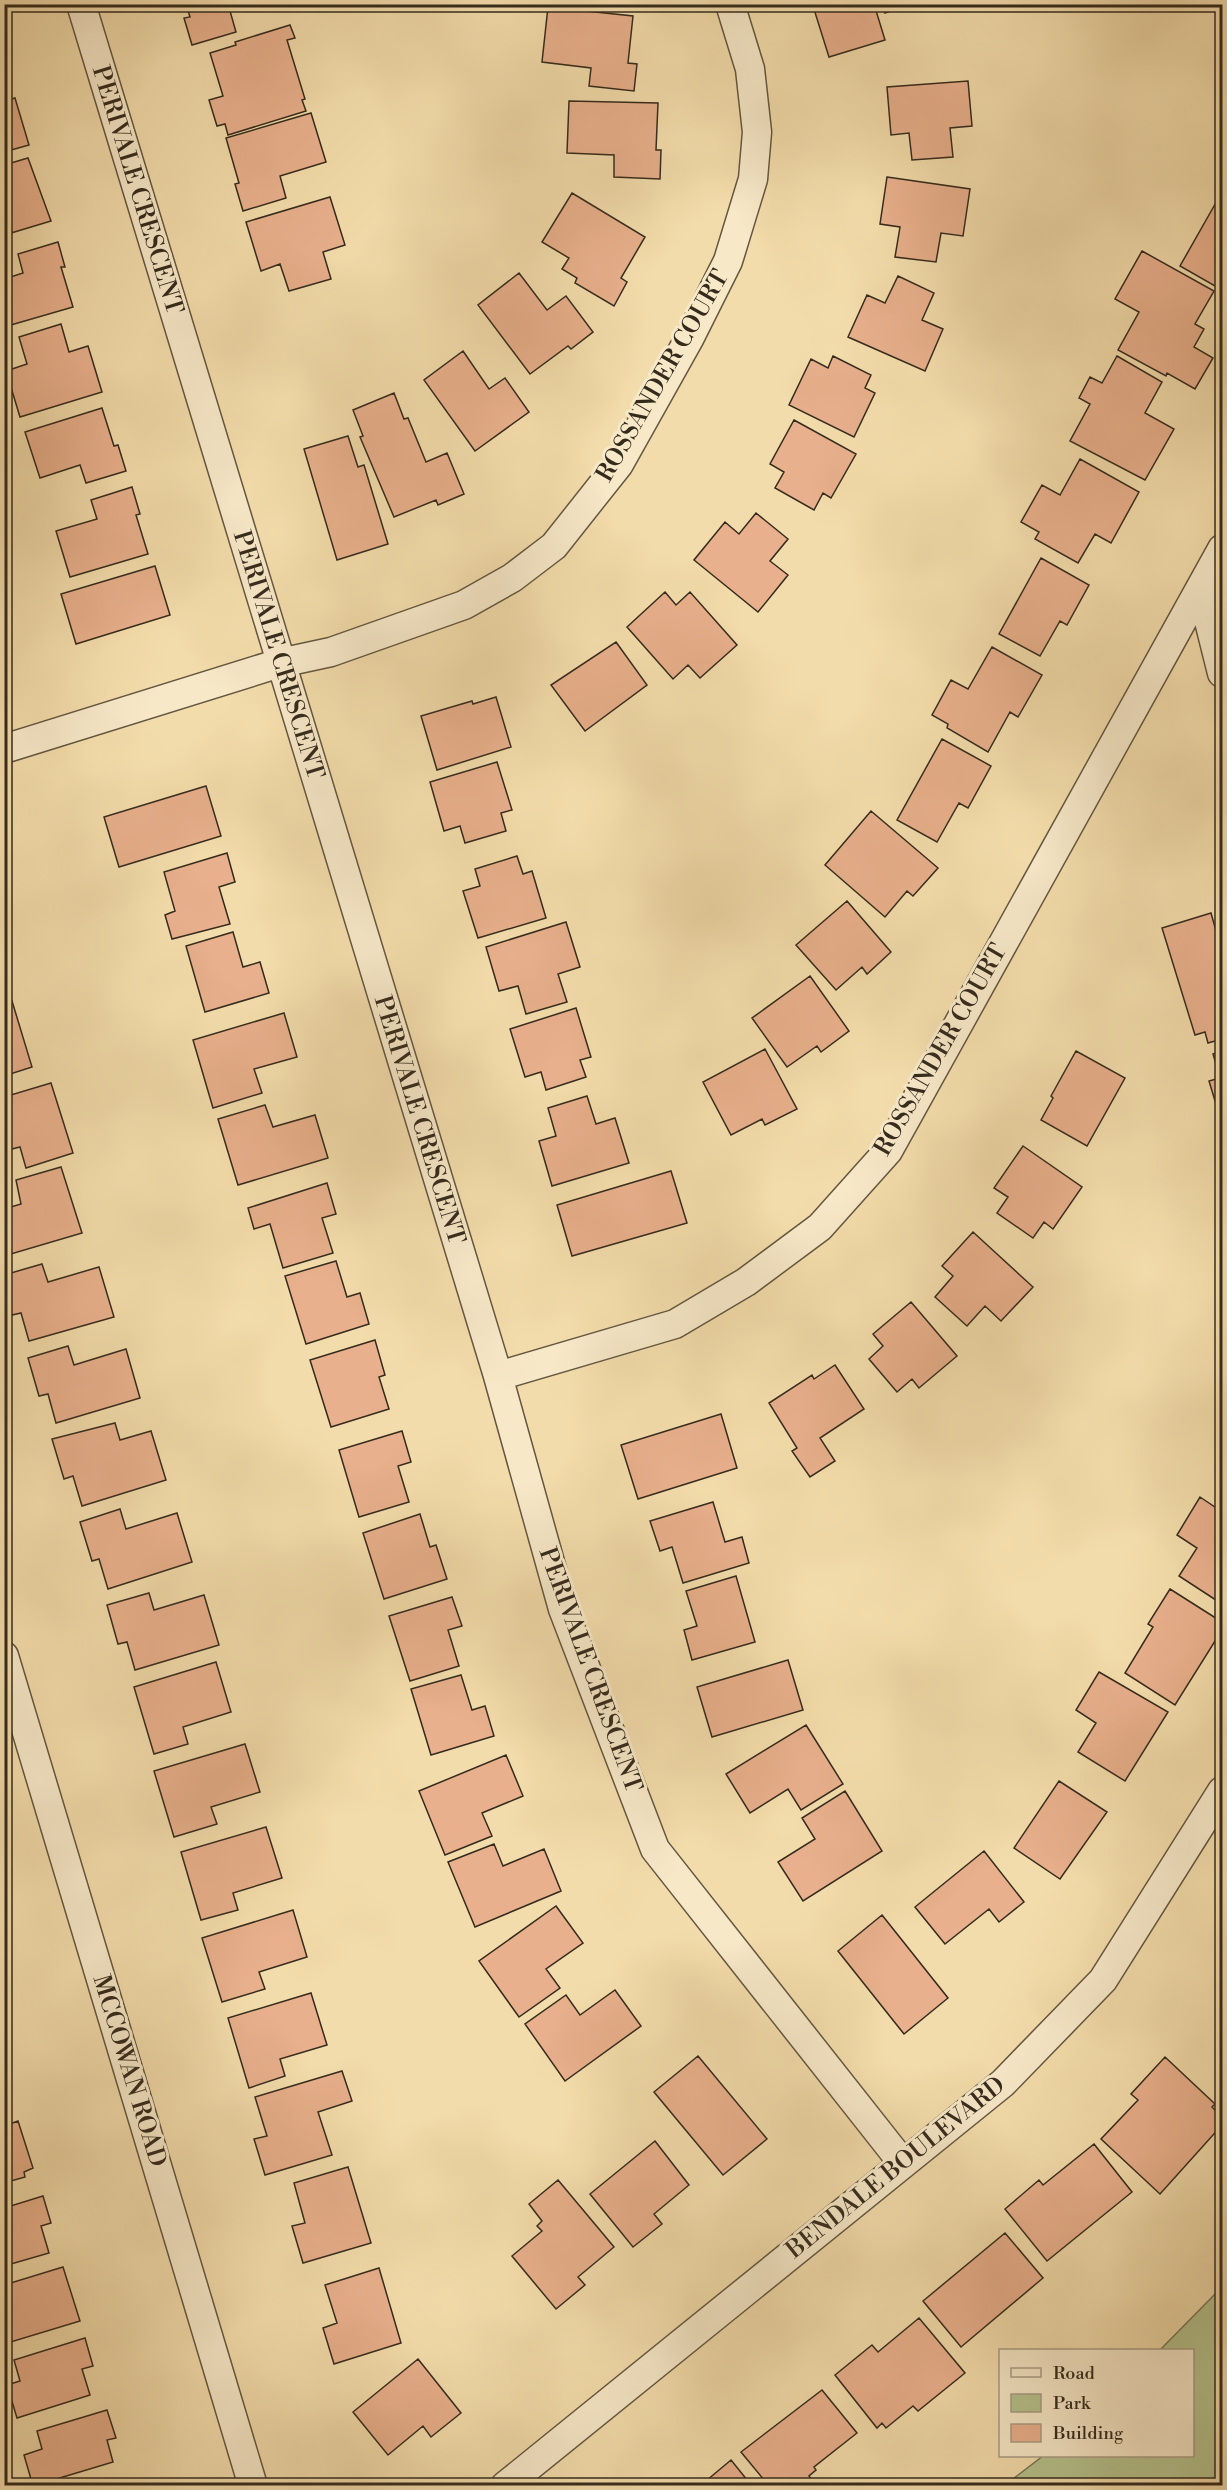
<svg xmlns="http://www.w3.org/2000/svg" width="1227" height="2490" font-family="'Libre Bodoni',serif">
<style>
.green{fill:#b5c28d;stroke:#757655;stroke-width:1.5}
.building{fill:#e8b08c;stroke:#352b1d;stroke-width:1.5}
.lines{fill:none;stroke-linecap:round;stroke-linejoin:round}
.street-casing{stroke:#645740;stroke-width:31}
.street{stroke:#f7e8c8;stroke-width:28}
.labels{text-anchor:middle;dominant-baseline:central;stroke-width:6;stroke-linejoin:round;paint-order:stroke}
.street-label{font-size:24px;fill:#352b1d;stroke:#f7e8c8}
</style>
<rect width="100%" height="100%" fill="#f3dcab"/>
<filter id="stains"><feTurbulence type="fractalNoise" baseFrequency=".00333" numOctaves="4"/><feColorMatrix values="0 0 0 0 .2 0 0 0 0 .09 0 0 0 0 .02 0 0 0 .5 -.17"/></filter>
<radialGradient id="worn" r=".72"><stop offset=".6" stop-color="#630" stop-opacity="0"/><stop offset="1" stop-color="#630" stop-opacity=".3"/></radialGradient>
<!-- green -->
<path class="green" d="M1222,2287v198h-217l38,-29h149v-106h-32z"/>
<!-- building -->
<path class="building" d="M186,4h64l-20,7 6,21 -44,13 -8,-27 6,-1z
M818,4h56l11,36 -56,17 -16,-51z
M883,4h28l-26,9z
M548,7l85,9 -5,47 9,1 -3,27 -45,-5 2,-18 -49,-6z
M290,25l5,13 -8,2 18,59 -3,1 4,11 -78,24 -3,-11 -8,2 -8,-26 14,-4 -13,-43 26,-8 -1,-3z
M968,81l4,45 -22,2 3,29 -41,3 -3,-27 -18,2 -4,-48z
M15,98l14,47 -25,7v-51z
M569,101l89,2 -2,47h5l-1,29 -46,-2v-22l-47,-2z
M311,113l15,49 -46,14 6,22 -43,13 -8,-27 4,-1 -13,-45z
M28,158l23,63 -40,12 -7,-18v-50z
M887,177l83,12 -7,47 -22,-3 -5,29 -41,-5 5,-30 -20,-3z
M1222,192v98l-42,-24z
M572,193l73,44 -24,41 6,4 -13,24 -39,-23 2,-5 -15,-9 7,-11 -27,-16z
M330,197l15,48 -22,7 8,27 -42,12 -9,-27 -19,7 -15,-49z
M58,242l7,25h-4l12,40 -69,20v-48l19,-6 -5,-19z
M1142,251l72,40 -19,33 9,5 -10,18 19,11 -18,31 -28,-16 -1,3 -48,-26 21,-38 -24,-13z
M519,273l28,37 19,-14 27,36 -22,17 -3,-3 -38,28 -52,-69z
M898,276l36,17 -12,27 21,9 -18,42 -77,-34 19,-42 18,8z
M61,324l8,28 19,-6 14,46 -82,25 -14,-46 21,-7 -8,-27z
M463,351l26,38 16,-11 24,34 -54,39 -51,-71z
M833,356l38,19 -6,13 10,5 -21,44 -65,-32 22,-46 17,9z
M1117,356l45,26 -17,31 29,16 -29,51 -75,-39 20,-37 -11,-6 11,-21 12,6z
M394,393l10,26 4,-1 18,44 21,-9 17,41 -26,11 -2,-5 -42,17 -34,-80 3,-1 -10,-26z
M102,408l12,38 4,-1 8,26 -40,12 -6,-18 -40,13 -15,-46z
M794,420l62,34 -25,44 -8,-5 -9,17 -39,-22 9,-16 -14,-8z
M348,436l10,31 6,-2 24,79 -51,16 -33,-111z
M1080,459l59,33 -28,51 -16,-9 -17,29 -43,-24 4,-7 -18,-10 21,-37 18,10z
M132,487l8,27 -4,1 12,39 -78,23 -14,-46 41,-12 -6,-19z
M756,513l32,26 -18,22 18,14 -30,37 -64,-52 31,-38 14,12z
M1041,558l48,27 -22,40 -7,-4 -20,35 -41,-22z
M155,566l15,49 -94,29 -15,-50z
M665,592l11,13 14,-13 47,53 -37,33 -12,-13 -15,14 -46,-52z
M616,642l31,43 -62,46 -34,-46z
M992,647l50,28 -24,42 -8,-5 -22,40 -41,-24 1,-4 -16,-9 19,-35 17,9z
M496,697l15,50 -74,23 -16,-54 51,-15 1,3z
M942,739l49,27 -23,42 -9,-5 -22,39 -40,-22z
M497,762l15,48 -11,3 5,18 -41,12 -5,-17 -16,5 -14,-49z
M206,786l15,50 -102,31 -15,-50z
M871,811l67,57 -25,28 -6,-5 -22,26 -60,-52z
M227,853l8,29 -16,5 11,37 -58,15 -7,-24 10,-4 -11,-39z
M517,856l6,18 9,-3 14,47 -68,20 -15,-47 17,-5 -5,-17z
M847,901l44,51 -24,22 -5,-7 -26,23 -40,-45z
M1211,913l11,39v87l-14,4 -3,-11 -10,3 -33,-107z
M566,922l14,45 -22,7 9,28 -41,12 -8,-28 -19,5 -13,-44z
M233,932l10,35 17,-5 9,31 -64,19 -19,-66z
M4,976l5,14 -5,1z
M810,976l39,55 -28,21 -4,-6 -30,21 -35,-49z
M12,1001l20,66 -28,9v-73z
M576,1008l15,49 -11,3 6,17 -40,13 -5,-18 -16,5 -15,-48z
M284,1013l13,44 -43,12 8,24 -49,15 -20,-68z
M765,1049l32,60 -32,16 -3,-6 -31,16 -28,-53z
M1076,1051l49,27 -38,68 -46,-26 12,-22 -2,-2z
M1222,1051v73l-13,-43 11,-3 -7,-24z
M51,1083l22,70 -47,15 -6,-21 -16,4v-54z
M587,1096l9,28 19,-6 14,45 -77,23 -13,-45 17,-5 -8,-28z
M265,1105l8,22 42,-12 13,43 -90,27 -20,-66z
M1023,1146l59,41 -29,42 -9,-7 -11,16 -36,-25 11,-16 -14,-9z
M61,1167l21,66 -78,23v-47l17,-5 -5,-24z
M671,1171l16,52 -115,33 -15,-51z
M327,1183l9,31 -14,4 11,35 -50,15 -13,-44 -16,5 -6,-21z
M973,1232l60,55 -32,34 -16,-15 -18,20 -32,-29 18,-21 -11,-10z
M336,1261l11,36 13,-4 9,31 -63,20 -21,-68z
M42,1264l6,18 51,-15 15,50 -85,24 -8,-28 -9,2 -8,-25v-15z
M911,1302l46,54 -38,32 -7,-9 -15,13 -28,-33 14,-13 -10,-12z
M375,1340l10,35 -6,2 10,32 -58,18 -21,-67z
M68,1346l6,19 52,-16 14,49 -84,25 -8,-29 -9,2 -11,-38z
M835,1365l29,44 -44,29 15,23 -25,16 -18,-26 5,-3 -28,-45 43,-28 2,4z
M721,1414l16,54 -99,31 -17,-54z
M115,1423l5,17 31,-9 15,49 -84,26 -9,-30 -9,3 -12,-40z
M402,1431l9,31 -13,4 11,36 -50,15 -20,-67z
M1200,1497l21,14 1,-3v96l-43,-28 18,-28 -20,-13z
M713,1502l12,40 17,-5 7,26 -66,20 -11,-36 -12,4 -10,-30z
M120,1509l6,20 51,-16 15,49 -84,27 -9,-30 -7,2 -12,-39z
M420,1514l10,33 6,-2 11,34 -63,20 -21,-66z
M736,1576l19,66 -63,18 -8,-30 13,-4 -11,-35z
M1170,1589l52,33v8l-47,75 -50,-32 28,-46 -5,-3z
M149,1593l5,17 50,-15 15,50 -84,25 -8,-28 -9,2 -11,-39z
M452,1597l10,29 -14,4 11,36 -49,15 -21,-65z
M788,1660l15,50 -91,27 -15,-50z
M216,1662l15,50 -48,15 5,17 -34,10 -20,-67z
M1099,1672l69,40 -43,69 -47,-29 18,-29 -20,-13z
M461,1675l11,35 13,-4 9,30 -63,19 -20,-66z
M806,1725l37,59 -42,26 -13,-21 -38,24 -24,-39z
M245,1744l15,48 -49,15 6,17 -43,13 -20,-66z
M506,1755l17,41 -41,17 10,23 -47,19 -26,-64z
M1059,1781l48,31 -47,67 -46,-31z
M845,1791l37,60 -79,50 -25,-39 37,-23 -13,-21z
M266,1827l16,51 -49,15 5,17 -37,10 -20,-68z
M494,1844l9,22 41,-17 17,42 -86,36 -27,-65z
M984,1851l40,51 -25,20 -10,-13 -44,35 -30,-37z
M556,1906l27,37 -37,26 14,19 -41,29 -40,-56z
M293,1910l14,47 -48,15 6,17 -43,13 -20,-64z
M882,1915l66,83 -44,36 -66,-83z
M615,1990l26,36 -76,55 -40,-57 41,-29 14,20z
M311,1993l16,52 -47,14 5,17 -36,12 -21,-70z
M698,2056l69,83 -44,36 -69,-83z
M1165,2057l50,47 -3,3 10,10v8l-62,69 -59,-55 37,-39 -7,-6z
M342,2071l10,30 -34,11 14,43 -67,20 -11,-36 13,-3 -12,-39z
M4,2074l6,18 -6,2z
M18,2121l15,47 -9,4 1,5 -21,6v-57z
M655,2141l34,44 -35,29 8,10 -29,23 -43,-53z
M1094,2144l38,48 -85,69 -42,-52 34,-29 4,5z
M348,2167l23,76 -68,20 -11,-37 13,-3 -11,-40z
M558,2180l56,67 -36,30 7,8 -29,24 -44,-53 30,-25 -5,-5 5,-5 -13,-17z
M43,2196l8,27 -10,3 8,27 -45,13v-58z
M1005,2233l38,45 -82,69 -38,-46z
M63,2267l17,54 -76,23v-59z
M379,2268l22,75 -67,21 -11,-36 14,-5 -12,-38z
M919,2318l46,55 -47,38 -5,-5 -27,22 -4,-5 -5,5 -42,-53 37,-30 6,7z
M85,2338l8,28 -11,3 8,26 -73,23 -10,-33 13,-4 -6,-21z
M418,2359l43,54 -30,24 -8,-11 -35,29 -35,-43z
M822,2390l35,43 -43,34 2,3 -7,6 7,10h-47l-28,-34z
M107,2410l9,28 -9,2 6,22 -80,24 -9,-31 18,-6 -5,-18z
M731,2460l21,26h-52z
M127,2481l1,5h-23z"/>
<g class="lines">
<defs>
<path id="street" d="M81,4l417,1372 65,233 92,240 247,313
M1201,589l21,84
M4,749l276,-86 51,-11 133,-47 48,-27 42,-32 65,-82 70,-125 39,-78 25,-82 4,-47 -7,-63 -20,-65
M498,1376l177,-52 71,-42 74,-55 68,-76 334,-602
M4,1656l249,830
M505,2486l498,-403 100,-103 119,-189"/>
</defs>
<!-- street casing -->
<use href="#street" class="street-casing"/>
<!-- street -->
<use href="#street" class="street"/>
</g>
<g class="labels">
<!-- street labels -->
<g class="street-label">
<text transform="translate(137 190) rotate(73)">PERIVALE CRESCENT</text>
<text transform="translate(663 376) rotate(-60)">ROSSANDER COURT</text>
<text transform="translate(278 655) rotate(73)">PERIVALE CRESCENT</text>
<text transform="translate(941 1050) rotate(-60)">ROSSANDER COURT</text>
<text transform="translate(419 1120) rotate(73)">PERIVALE CRESCENT</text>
<text transform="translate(590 1670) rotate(70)">PERIVALE CRESCENT</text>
<text transform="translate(129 2071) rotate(73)">MCCOWAN ROAD</text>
<text transform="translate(896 2168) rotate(-39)">BENDALE BOULEVARD</text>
</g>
</g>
<!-- margin -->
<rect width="1227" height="2490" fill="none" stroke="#f3dcab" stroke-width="24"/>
<rect x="6" y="6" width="1215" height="2478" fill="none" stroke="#352b1d" stroke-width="3"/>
<rect x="12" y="12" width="1203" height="2466" fill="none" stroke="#352b1d" stroke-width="1.5"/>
<!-- legend -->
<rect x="999" y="2349" width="195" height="108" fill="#f7e8c8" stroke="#a99c84" stroke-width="1.5"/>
<rect x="1011" y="2368" width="30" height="9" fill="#f7e8c8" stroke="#a99c84" stroke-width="1.5"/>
<text x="1053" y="2379" font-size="18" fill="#352b1d">Road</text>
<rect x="1011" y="2394" width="30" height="18" fill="#b5c28d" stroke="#a99c84" stroke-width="1.5"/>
<text x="1053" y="2409" font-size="18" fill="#352b1d">Park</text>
<rect x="1011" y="2424" width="30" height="18" fill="#e8b08c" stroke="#a99c84" stroke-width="1.5"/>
<text x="1053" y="2439" font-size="18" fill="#352b1d">Building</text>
<rect width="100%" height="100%" filter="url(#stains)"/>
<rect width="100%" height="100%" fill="url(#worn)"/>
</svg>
